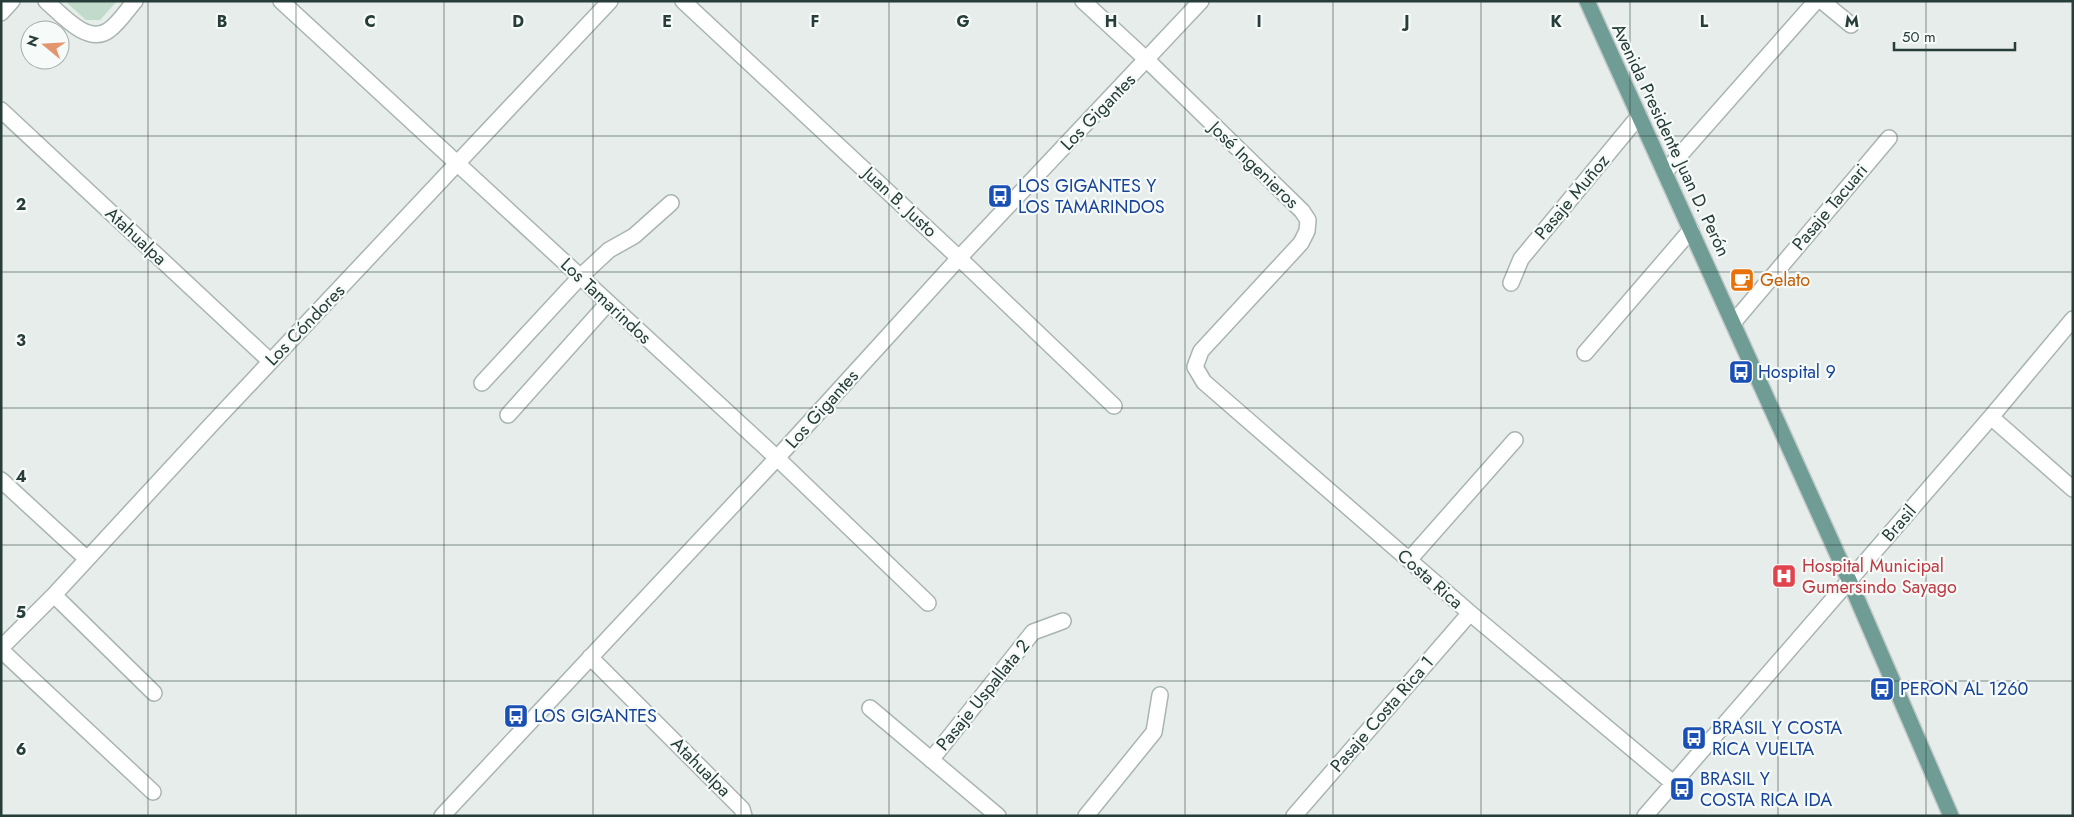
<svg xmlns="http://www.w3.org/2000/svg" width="2074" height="817" font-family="Jost,sans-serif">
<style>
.green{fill:#c1dbcb}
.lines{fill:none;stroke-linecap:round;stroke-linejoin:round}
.minor-casing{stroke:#a9b5b1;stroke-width:18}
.major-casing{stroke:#c2c9c8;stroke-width:18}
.minor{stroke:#fff;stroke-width:15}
.major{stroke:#6f9d96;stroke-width:15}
.grid{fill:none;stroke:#263d39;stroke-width:1;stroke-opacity:0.55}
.labels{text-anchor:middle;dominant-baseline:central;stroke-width:4.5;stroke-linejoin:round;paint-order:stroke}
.street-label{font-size:18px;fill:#263d39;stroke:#f6faf8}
.transit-label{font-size:18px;fill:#164399;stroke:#f6faf8;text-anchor:start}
.food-label{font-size:18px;fill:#c56008;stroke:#f6faf8;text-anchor:start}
.health-label{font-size:18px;fill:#be3a42;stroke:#f6faf8;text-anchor:start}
.grid-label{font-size:16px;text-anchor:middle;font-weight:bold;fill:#263d39;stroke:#f6faf8;stroke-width:4.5;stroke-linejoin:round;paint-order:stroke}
</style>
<rect width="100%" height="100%" fill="#e6edea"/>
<!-- green -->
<path class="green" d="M65,1h52l-17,19h-14z"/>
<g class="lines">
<defs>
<path id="minor" d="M46,1c15,13 42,45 63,29 10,-7 18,-20 26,-29
M281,1l496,457 151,145
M683,1l276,257 155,148
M1083,1l64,59 155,151 6,9 -1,11 -6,12 -100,108 -6,16 9,15 266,231 203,170
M1822,1l29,24
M1,13l11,-12
M1,110l269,251
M1665,172l151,-171
M1511,283l10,-24 118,-143
M1733,323l156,-185
M1585,353l106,-123
M482,383l98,-106 29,-27 25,-14 37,-33
M508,415l100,-112
M1991,417l82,72
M1,480l86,79
M1409,560l106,-120
M54,595l100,98
M1,648l53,-53 156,-169 400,-425
M1,650l152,142
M590,657l152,152 2,7
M870,708l128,108
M931,760l102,-128 30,-11
M442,816l335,-358 182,-200 242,-257
M1086,816l68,-84 6,-37
M1294,816l176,-203
M1645,816l346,-399 82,-98"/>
<path id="major" d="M1587,1l262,579 102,236"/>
</defs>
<!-- minor casing -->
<use href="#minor" class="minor-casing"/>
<!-- major casing -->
<use href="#major" class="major-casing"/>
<!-- minor -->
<use href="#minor" class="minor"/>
<!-- major -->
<use href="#major" class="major"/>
</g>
<!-- grid -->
<path class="grid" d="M148,1v815M296,1v815M444,1v815M593,1v815M741,1v815M889,1v815M1037,1v815M1185,1v815M1333,1v815M1481,1v815M1630,1v815M1778,1v815M1926,1v815M1,136h2072M1,272h2072M1,408h2072M1,545h2072M1,681h2072"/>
<!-- icons -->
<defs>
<symbol id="bus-square" viewBox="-11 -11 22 22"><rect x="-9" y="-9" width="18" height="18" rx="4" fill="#1a4fb4" stroke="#f6faf8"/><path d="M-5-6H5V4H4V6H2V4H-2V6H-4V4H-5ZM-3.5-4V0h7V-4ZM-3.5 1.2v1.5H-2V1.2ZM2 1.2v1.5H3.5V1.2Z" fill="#fff"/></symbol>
<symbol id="cafe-square" viewBox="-11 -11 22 22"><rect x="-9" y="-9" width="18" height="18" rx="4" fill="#e8710a" stroke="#f6faf8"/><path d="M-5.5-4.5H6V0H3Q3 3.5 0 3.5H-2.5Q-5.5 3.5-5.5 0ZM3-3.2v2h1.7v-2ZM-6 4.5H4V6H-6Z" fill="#fff"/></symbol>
<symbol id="hospital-square" viewBox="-11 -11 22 22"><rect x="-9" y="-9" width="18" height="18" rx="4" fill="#e0444e" stroke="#f6faf8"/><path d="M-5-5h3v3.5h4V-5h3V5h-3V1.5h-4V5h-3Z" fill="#fff"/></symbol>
</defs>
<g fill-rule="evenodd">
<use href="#bus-square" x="986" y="182" width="28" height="28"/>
<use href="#cafe-square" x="1728" y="266" width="28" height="28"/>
<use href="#bus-square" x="1727" y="358" width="28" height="28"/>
<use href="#hospital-square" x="1770" y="562" width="28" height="28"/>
<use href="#bus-square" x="1868" y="675" width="28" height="28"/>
<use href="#bus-square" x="502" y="702" width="28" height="28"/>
<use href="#bus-square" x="1680" y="724" width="28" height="28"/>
<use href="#bus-square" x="1668" y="775" width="28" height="28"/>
</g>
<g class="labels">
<!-- street labels -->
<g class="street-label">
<text transform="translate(1098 112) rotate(-46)">Los Gigantes</text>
<text transform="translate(1671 140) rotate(65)">Avenida Presidente Juan D. Perón</text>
<text transform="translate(1254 165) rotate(44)">José Ingenieros</text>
<text transform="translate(1572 197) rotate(-50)">Pasaje Muñoz</text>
<text transform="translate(900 202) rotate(43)">Juan B. Justo</text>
<text transform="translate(1830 207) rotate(-50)">Pasaje Tacuari</text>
<text transform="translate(136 236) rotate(43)">Atahualpa</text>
<text transform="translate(606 301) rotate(43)">Los Tamarindos</text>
<text transform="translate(305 325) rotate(-46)">Los Cóndores</text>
<text transform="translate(822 409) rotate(-48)">Los Gigantes</text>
<text transform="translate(1899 523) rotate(-49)">Brasil</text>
<text transform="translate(1430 579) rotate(41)">Costa Rica</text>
<text transform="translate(983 695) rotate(-51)">Pasaje Uspallata 2</text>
<text transform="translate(1382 714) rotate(-49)">Pasaje Costa Rica 1</text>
<text transform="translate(701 767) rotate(45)">Atahualpa</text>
</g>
<!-- transit labels -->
<g class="transit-label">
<text x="1018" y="186">LOS GIGANTES Y<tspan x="1018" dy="21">LOS TAMARINDOS</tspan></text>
<text x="1758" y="372">Hospital 9</text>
<text x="1900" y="689">PERON AL 1260</text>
<text x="534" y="716">LOS GIGANTES</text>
<text x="1712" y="728">BRASIL Y COSTA<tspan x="1712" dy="21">RICA VUELTA</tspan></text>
<text x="1700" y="779">BRASIL Y<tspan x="1700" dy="21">COSTA RICA IDA</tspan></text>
</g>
<!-- food labels -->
<g class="food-label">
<text x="1760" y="280">Gelato</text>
</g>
<!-- health labels -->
<g class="health-label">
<text x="1802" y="566">Hospital Municipal<tspan x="1802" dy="21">Gumersindo Sayago</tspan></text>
</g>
</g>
<g class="grid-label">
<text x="222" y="27">B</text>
<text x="370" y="27">C</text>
<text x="518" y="27">D</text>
<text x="667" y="27">E</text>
<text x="815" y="27">F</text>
<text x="963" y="27">G</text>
<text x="1111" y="27">H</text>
<text x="1259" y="27">I</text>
<text x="1407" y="27">J</text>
<text x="1556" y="27">K</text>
<text x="1704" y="27">L</text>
<text x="1852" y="27">M</text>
<text x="21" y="210">2</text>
<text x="21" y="346">3</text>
<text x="21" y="482">4</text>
<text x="21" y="618">5</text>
<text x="21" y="755">6</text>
</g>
<!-- border -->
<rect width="2074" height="817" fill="none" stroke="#263d39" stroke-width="5"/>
<!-- north arrow -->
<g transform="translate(45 45) rotate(288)"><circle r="24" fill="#f6faf8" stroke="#a3aeac"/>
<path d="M0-4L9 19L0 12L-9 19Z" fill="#e3956e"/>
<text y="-8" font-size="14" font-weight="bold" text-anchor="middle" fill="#263d39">N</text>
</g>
<!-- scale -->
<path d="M1894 42v8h121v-8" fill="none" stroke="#263d39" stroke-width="2.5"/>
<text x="1902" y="42" font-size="15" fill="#263d39" stroke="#f6faf8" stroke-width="4" paint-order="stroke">50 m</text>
</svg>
